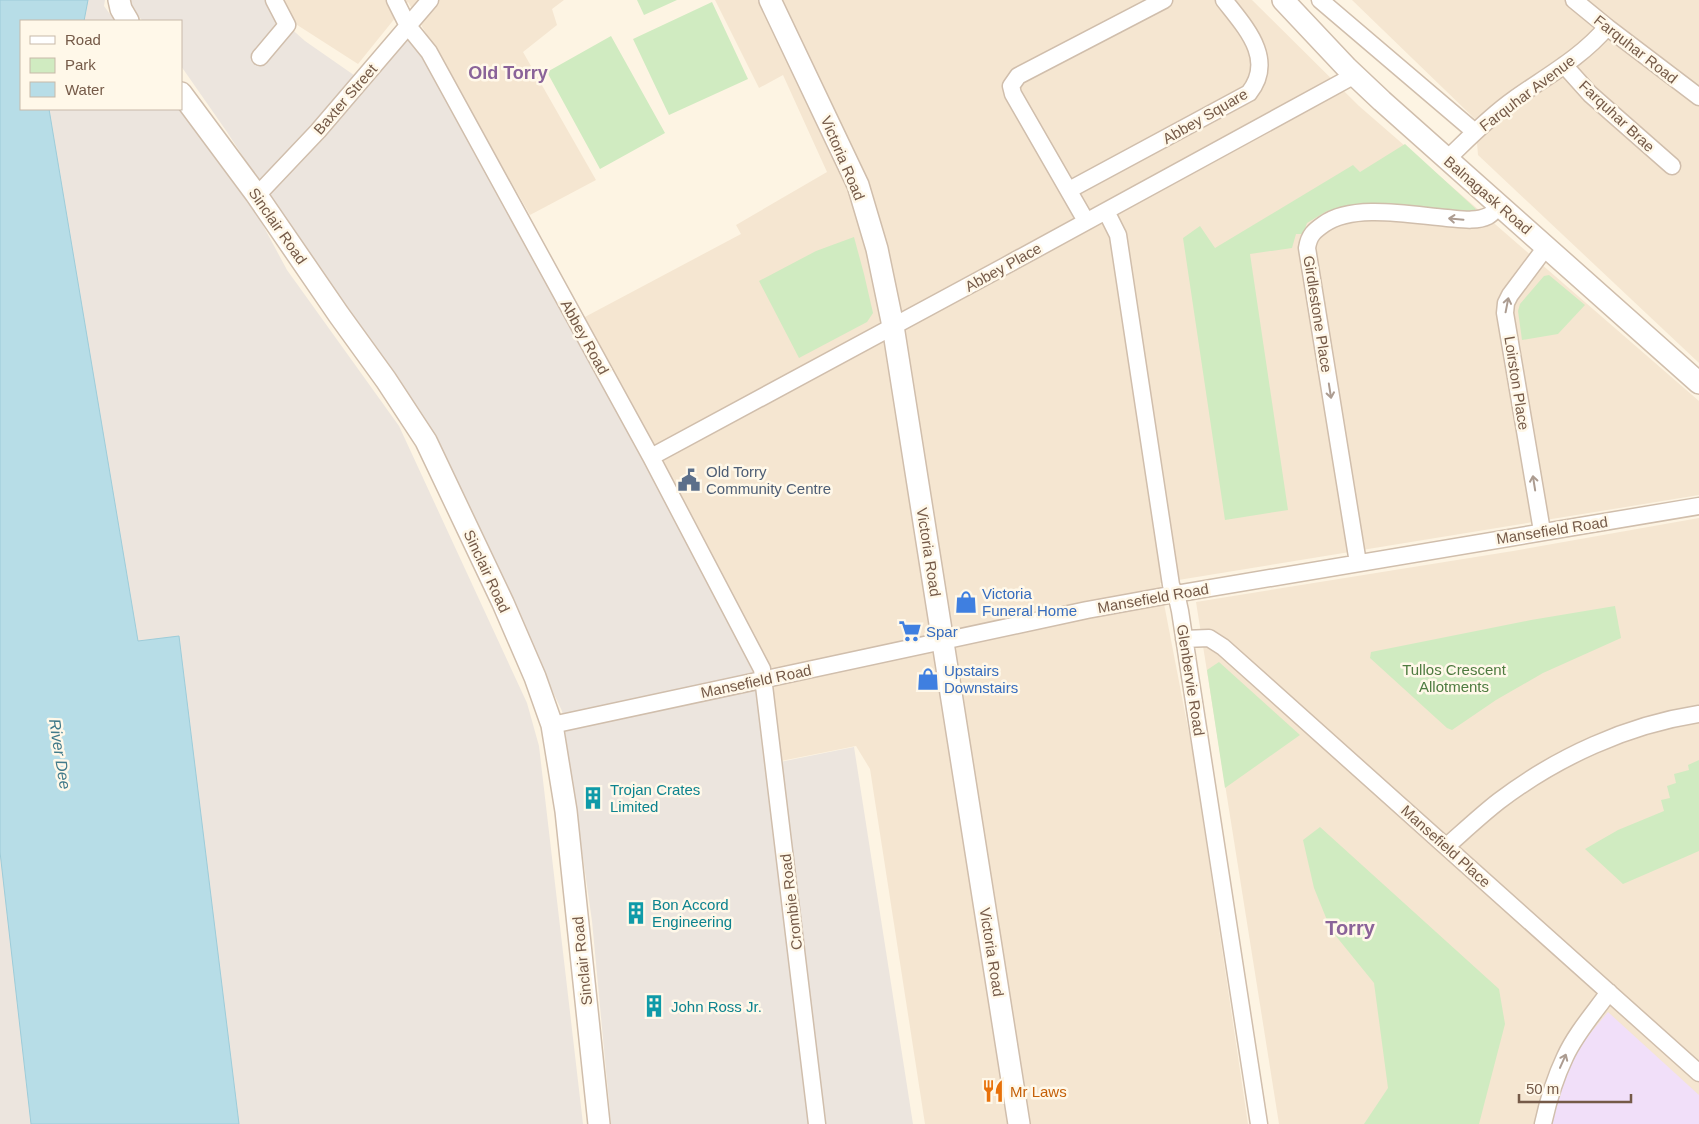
<svg xmlns="http://www.w3.org/2000/svg" width="1699" height="1124" font-family="Arial,sans-serif">
<style>
.residential{fill:#f5e6d1}
.industrial{fill:#ece5de}
.education{fill:#f1dff9}
.green{fill:#d0ebc1}
.water{fill:#b7dde7;stroke:#9dccd9}
.lines{fill:none;stroke-linecap:round;stroke-linejoin:round}
.minor-casing{stroke:#d0beac;stroke-width:19}
.tertiary-casing{stroke:#d0beac;stroke-width:24}
.minor{stroke:#fff;stroke-width:16}
.tertiary{stroke:#fff;stroke-width:21}
.oneway{stroke:#ac9c91}
.labels{text-anchor:middle;dominant-baseline:central;stroke-width:5;stroke-linejoin:round;paint-order:stroke}
.street-label{font-size:15px;fill:#755a48;stroke:#fff8e9}
.service-label{font-size:15px;fill:#4e5e75;stroke:#fff8e9;text-anchor:start}
.shop-label{font-size:15px;fill:#366cbe;stroke:#fff8e9;text-anchor:start}
.park-label{font-size:15px;fill:#4e7b40;stroke:#fff8e9}
.culture-label{font-size:15px;fill:#0d838f;stroke:#fff8e9;text-anchor:start}
.food-label{font-size:15px;fill:#c56008;stroke:#fff8e9;text-anchor:start}
.water-label{font-size:16px;font-style:italic;fill:#417a8a;stroke:#fff8e9}
.quarter-label{font-size:18px;font-weight:bold;fill:#8a6399;stroke:#fff8e9}
.district-label{font-size:20px;font-weight:bold;fill:#8a6399;stroke:#fff8e9}
</style>
<rect width="100%" height="100%" fill="#fdf4e3"/>
<!-- residential -->
<path class="residential" d="M275,0h289l-12,9 5,16 -34,27 73,128 -66,35 -122,-213 -50,62 -67,-43z
M715,0h537l107,106 340,295v94l-539,88 33,171 55,370h-323l-55,-355 -14,-23 -80,16 -193,-444 158,-84 -5,-9 91,-53 -44,-97 -24,13z
M1352,0h347v363l-221,-208 -3,-36z
M1699,518v606h-420l-83,-522 317,-51z"/>
<!-- industrial -->
<path class="industrial" d="M0,0h105l-1,6 11,15h-94v88h158l79,107 29,54 112,156 128,277 12,43 44,378h-583z
M130,0h135l22,25 18,16 56,39 47,-54 357,654 10,83 79,-16 59,377h-302l-19,-203 -30,-210 -118,-249 -38,-72 -132,-186 -47,-72 -46,-66v-45h-38l-10,-10z"/>
<!-- education -->
<path class="education" d="M1608,1012l91,83v29h-149l5,-19 20,-51 13,-18z"/>
<!-- green -->
<path class="green" d="M637,0h40l-33,15z
M712,2l36,77 -79,36 -36,-76z
M611,36l54,97 -65,36 -53,-97z
M1405,144l71,65 -5,5 -121,-8 -23,5 -20,12 -4,11h-7l-4,14 -42,6 38,256 -63,10 -42,-282 17,-12 15,22 138,-83 7,7z
M854,237l10,37 9,39 -6,9 -68,36 -40,-77 57,-30z
M1549,275l36,30 -27,29 -36,6 -4,-29 2,-7 24,-28z
M1615,606l6,32 -78,35 -47,27 -44,30 -5,-2 -77,-70 1,-6 160,-32z
M1219,662l81,73 -75,53 -18,-118z
M1699,760v91l-76,33 -38,-35 33,-19 46,-19 -3,-11 9,-2 -3,-12 9,-3 -2,-9 15,-4 -1,-5z
M1320,827l179,162 6,35 -26,100h-115l24,-36 -14,-105 -43,-53 -17,-42 -11,-48z"/>
<!-- water -->
<path class="water" d="M0,0h88l-4,21h-63v88h28l89,532 41,-5 60,488h-208l-31,-272z"/>
<g class="lines">
<defs>
<path id="minor" d="M395,0l13,26 21,26 222,405 111,212 55,455
M1320,0l155,132
M1574,0l33,27 92,70
M260,57l27,-32 -13,-25
M1564,65l26,29 82,72
M1447,159c21,-20 42,-42 66,-59 32,-23 68,-42 94,-73
M1069,190l180,-97c27,-34 -4,-66 -25,-93
M256,194l8,-6 54,-57 112,-131
M1106,211l12,24 53,350 7,17 2,9 79,513
M1086,221l-73,-127 -2,-8 7,-10 146,-76
M651,457l354,-191 350,-191
M1542,531l-37,-218 1,-10 4,-8 36,-48
M1358,563l-51,-315c2,-13 7,-17 17,-24 29,-21 88,-9 123,-6 13,1 29,4 41,-2 4,-2 8,-7 12,-11
M1184,639l25,-1 14,9 476,426
M552,725l535,-115 88,-16 524,-88
M1447,846c17,-15 34,-31 52,-45 58,-44 128,-76 200,-87
M1543,1124c5,-23 12,-46 22,-67 11,-24 29,-44 44,-65"/>
<path id="tertiary" d="M119,0l2,9 7,12
M770,0l88,185 19,64 16,77 126,798
M1283,0l64,68 35,33 317,282
M181,93l75,101 83,121 47,65 40,61 77,162 32,74 17,48 14,86 33,313"/>
</defs>
<!-- minor casing -->
<use href="#minor" class="minor-casing"/>
<!-- tertiary casing -->
<use href="#tertiary" class="tertiary-casing"/>
<!-- minor -->
<use href="#minor" class="minor"/>
<!-- tertiary -->
<use href="#tertiary" class="tertiary"/>
</g>
<!-- one-way arrows -->
<defs><path id="oneway-shaft" d="M-6 0H5M1.5-3L5.5 0L1.5 3" fill="none" stroke-width="1.6" stroke-linecap="round" stroke-linejoin="round" transform="scale(1.25)"/></defs>
<g class="oneway">
<use href="#oneway-shaft" transform="translate(1456 219) rotate(-175)"/>
<use href="#oneway-shaft" transform="translate(1507 305) rotate(-79)"/>
<use href="#oneway-shaft" transform="translate(1330 391) rotate(81)"/>
<use href="#oneway-shaft" transform="translate(1534 483) rotate(-99)"/>
<use href="#oneway-shaft" transform="translate(1563 1061) rotate(-66)"/>
</g>
<!-- icons -->
<defs>
<symbol id="civic-bare" viewBox="-9 -9 18 18"><path d="M-.6-6.5H3V-4.5H.6V-3L4-1V1h2V6H-6V1h2V-1L-.6-3ZM-1.2 2.5V6h2.4V2.5Z" fill="#5c6f8a" stroke="#fff8e9" stroke-width="2.5" paint-order="stroke"/></symbol>
<symbol id="shop-bare" viewBox="-9 -9 18 18"><path d="M-5-2.5h2.3a2.7 3.5 0 0 1 5.4 0H5L5.5 6h-11ZM-1.5-2.5h3a1.5 2.3 0 0 0-3 0Z" fill="#3f7fe0" stroke="#fff8e9" stroke-width="2.5" paint-order="stroke"/></symbol>
<symbol id="supermarket-bare" viewBox="-9 -9 18 18"><path d="M-6-5.5h2.5l.6 2H6L4.5 2H-2.5L-4.4-4H-6ZM-1.5 3.2a1.3 1.3 0 1 0 .1 0ZM3 3.2a1.3 1.3 0 1 0 .1 0Z" fill="#3f7fe0" stroke="#fff8e9" stroke-width="2.5" paint-order="stroke"/></symbol>
<symbol id="building-bare" viewBox="-9 -9 18 18"><path d="M-4-6H4V6H1V3H-1V6H-4ZM-2.5-4.3h1.7v1.8h-1.7ZM.8-4.3h1.7v1.8H.8ZM-2.5-1h1.7V.8h-1.7ZM.8-1h1.7V.8H.8Z" fill="#0f9aa8" stroke="#fff8e9" stroke-width="2.5" paint-order="stroke"/></symbol>
<symbol id="restaurant-bare" viewBox="-9 -9 18 18"><path d="M-5-6h1v4h1v-4h1v4h1v-4h1v5L-1.5 .5V6h-2V.5L-5-1ZM5-6V6H3V1.5H1.5Q1.5-4 5-6Z" fill="#e8710a" stroke="#fff8e9" stroke-width="2.5" paint-order="stroke"/></symbol>
</defs>
<g fill-rule="evenodd">
<use href="#civic-bare" x="673" y="464" width="32" height="32"/>
<use href="#shop-bare" x="950" y="586" width="32" height="32"/>
<use href="#supermarket-bare" x="894" y="615" width="32" height="32"/>
<use href="#shop-bare" x="912" y="663" width="32" height="32"/>
<use href="#building-bare" x="577" y="782" width="32" height="32"/>
<use href="#building-bare" x="620" y="897" width="32" height="32"/>
<use href="#building-bare" x="638" y="990" width="32" height="32"/>
<use href="#restaurant-bare" x="977" y="1075" width="32" height="32"/>
</g>
<g class="labels">
<!-- street labels -->
<g class="street-label">
<text transform="translate(1636 49) rotate(38)">Farquhar Road</text>
<text transform="translate(1527 93) rotate(-37)">Farquhar Avenue</text>
<text transform="translate(345 99) rotate(-49)">Baxter Street</text>
<text transform="translate(1205 116) rotate(-30)">Abbey Square</text>
<text transform="translate(1617 116) rotate(43)">Farquhar Brae</text>
<text transform="translate(843 158) rotate(67)">Victoria Road</text>
<text transform="translate(1488 195) rotate(41)">Balnagask Road</text>
<text transform="translate(278 226) rotate(55)">Sinclair Road</text>
<text transform="translate(1003 267) rotate(-29)">Abbey Place</text>
<text transform="translate(1318 314) rotate(81)">Girdlestone Place</text>
<text transform="translate(585 337) rotate(61)">Abbey Road</text>
<text transform="translate(1517 383) rotate(81)">Loirston Place</text>
<text transform="translate(1552 530) rotate(-9)">Mansefield Road</text>
<text transform="translate(929 552) rotate(81)">Victoria Road</text>
<text transform="translate(487 571) rotate(65)">Sinclair Road</text>
<text transform="translate(1153 598) rotate(-10)">Mansefield Road</text>
<text transform="translate(1191 680) rotate(81)">Glenbervie Road</text>
<text transform="translate(756 681) rotate(-12)">Mansefield Road</text>
<text transform="translate(1446 846) rotate(42)">Mansefield Place</text>
<text transform="translate(791 902) rotate(-97)">Crombie Road</text>
<text transform="translate(992 952) rotate(81)">Victoria Road</text>
<text transform="translate(582 961) rotate(-96)">Sinclair Road</text>
</g>
<!-- service labels -->
<g class="service-label">
<text x="706" y="471">Old Torry<tspan x="706" dy="17">Community Centre</tspan></text>
</g>
<!-- shop labels -->
<g class="shop-label">
<text x="982" y="593">Victoria<tspan x="982" dy="17">Funeral Home</tspan></text>
<text x="926" y="631">Spar</text>
<text x="944" y="670">Upstairs<tspan x="944" dy="17">Downstairs</tspan></text>
</g>
<!-- park labels -->
<g class="park-label">
<text x="1454" y="669">Tullos Crescent<tspan x="1454" dy="17">Allotments</tspan></text>
</g>
<!-- culture labels -->
<g class="culture-label">
<text x="610" y="789">Trojan Crates<tspan x="610" dy="17">Limited</tspan></text>
<text x="652" y="904">Bon Accord<tspan x="652" dy="17">Engineering</tspan></text>
<text x="671" y="1006">John Ross Jr.</text>
</g>
<!-- food labels -->
<g class="food-label">
<text x="1010" y="1091">Mr Laws</text>
</g>
<!-- water labels -->
<g class="water-label">
<text transform="translate(60 754) rotate(81)">River Dee</text>
</g>
<!-- quarter labels -->
<g class="quarter-label">
<text x="508" y="73">Old Torry</text>
</g>
<!-- district labels -->
<g class="district-label">
<text x="1350" y="928">Torry</text>
</g>
</g>
<!-- legend -->
<rect x="20" y="20" width="162" height="90" fill="#fff8e9" stroke="#c8b9a9"/>
<rect x="30" y="36" width="25" height="8" fill="#ffffff" stroke="#c8b9a9"/>
<text x="65" y="45" font-size="15" fill="#755a48">Road</text>
<rect x="30" y="58" width="25" height="15" fill="#d0ebc1" stroke="#c8b9a9"/>
<text x="65" y="70" font-size="15" fill="#755a48">Park</text>
<rect x="30" y="82" width="25" height="15" fill="#b7dde7" stroke="#c8b9a9"/>
<text x="65" y="95" font-size="15" fill="#755a48">Water</text>
<!-- scale -->
<path d="M1519 1094v8h112v-8" fill="none" stroke="#755a48" stroke-width="2.5"/>
<text x="1526" y="1094" font-size="15" fill="#755a48" stroke="#fff8e9" stroke-width="4" paint-order="stroke">50 m</text>
</svg>
